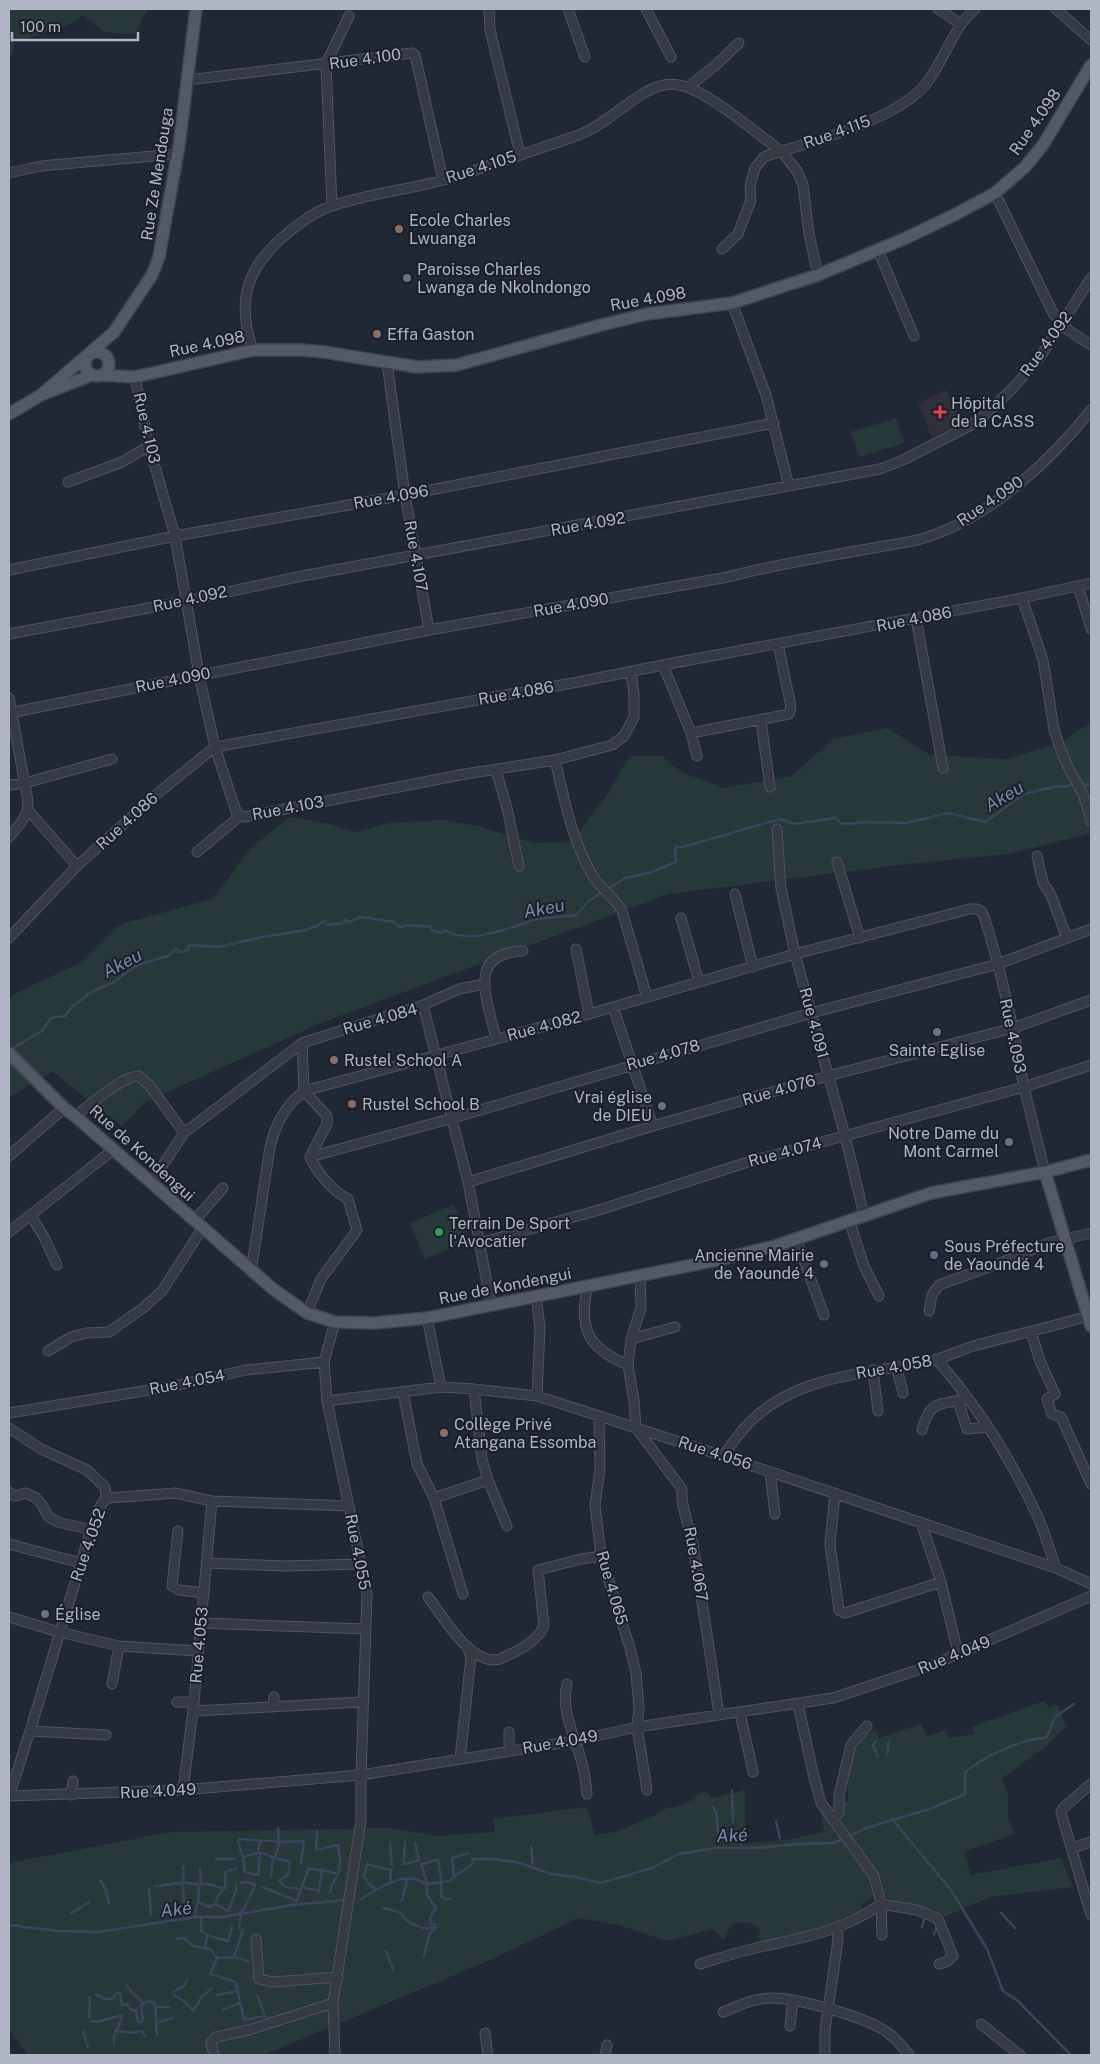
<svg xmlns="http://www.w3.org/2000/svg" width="1100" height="2064" font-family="'Public Sans',sans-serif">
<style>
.medical{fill:#312f3a}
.green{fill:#27383a}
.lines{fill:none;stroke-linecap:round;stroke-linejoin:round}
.stream{stroke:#38455d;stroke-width:2.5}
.minor-casing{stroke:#4f5560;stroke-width:11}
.major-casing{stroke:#3e434f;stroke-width:14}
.minor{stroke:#353a45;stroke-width:9}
.major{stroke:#535965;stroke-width:11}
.education-dot{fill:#8d6e63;stroke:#1a1f2a;stroke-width:2}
.worship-dot{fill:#6b7280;stroke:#1a1f2a;stroke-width:2}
.health-dot{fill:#e0444e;stroke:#1a1f2a;stroke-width:2}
.leisure-dot{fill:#2e9e5b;stroke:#1a1f2a;stroke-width:2}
.service-dot{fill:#5c6f8a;stroke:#1a1f2a;stroke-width:2}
.labels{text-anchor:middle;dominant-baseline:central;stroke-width:4;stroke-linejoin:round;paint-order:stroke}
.street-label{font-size:16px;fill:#afb5c2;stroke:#1a1f2a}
.poi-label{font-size:16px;fill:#afb5c2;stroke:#1a1f2a;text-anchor:start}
.water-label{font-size:18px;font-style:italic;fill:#798aa9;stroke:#1a1f2a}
</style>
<rect width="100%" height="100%" fill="#212835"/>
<!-- medical -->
<path class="medical" d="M946,390l17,31 -31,17 -14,-35z"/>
<!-- green -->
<path class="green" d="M9,9h137v1l-11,25 -31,-3 -21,-17 -16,11 -53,16 -1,10 -4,7z
M896,418l8,25 -45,14 -8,-25z
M1091,722v111l-83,21 -109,11 -231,29 -347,129 -176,79 -23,24 -69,-54 -44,25v-98l9,-7 62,-29 38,-38 94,-26 39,-51 39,-31 38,7 28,8 33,-9 53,-3 35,6 58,17 36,-1 37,-49 22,-37h32l17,15 44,17 69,-12 41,-37 55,-11 42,27 77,4 57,-18z
M454,1205l15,36 -44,18 -15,-36z
M1044,1701l5,7 7,-4 11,22 -21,20 -45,33 7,14v25l6,16 -50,18 7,23 90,-17 12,29 -83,10 -46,20 -71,-24 -1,5 -8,5 -6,9 -15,6 -9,7 -35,10 -36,6 -5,-3 2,-8c-5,-7 -24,-11 -30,-3 -3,3 -3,8 -5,12l-6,-2 -5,-8 -47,12 -48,-16 -40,-7 -96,45 -219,92h-239l1,-3 -17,-23v-166l162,-31 217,-4 50,8 57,-4 -2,-13 94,-12 8,28c8,-1 16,-2 23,-4 13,-4 24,-13 37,-15 7,-10 24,-8 33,-14 5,-2 7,-8 13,-9 4,-1 4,-1 8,1l2,4 34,-8v54l47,-5 32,-7 -4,-22 28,-9 -2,-53 4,-7 26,-11 3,8 42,-14 6,12 19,-6 3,8 25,-4 -2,-7z"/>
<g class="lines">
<!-- stream -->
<path class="stream" d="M1080,784l11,1
M10,1050l32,-19 9,-13 14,-2 8,-10 18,-14 23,-10 23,-17 31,-9 8,-7 4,3 8,-2 1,-5 30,2 43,-10 40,-6 15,-5 7,-5 3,4 16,-2 2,-3 5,2 11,-5 33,5 6,5c10,-4 20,0 31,-1l1,4 10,3 2,-3c32,16 62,-3 94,-11 12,-2 26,-2 38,-4l14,-15 35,-22 27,-6 24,-10 -1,-15h8l97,-28 15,5 40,-6 7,6 27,-2 38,1 41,-10 37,9 39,-28 29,-7 22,-2
M876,1741l-3,4 5,12
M887,1755l2,-14
M732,1791l1,31
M713,1807l3,5 3,31
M892,1819l59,71 36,59 16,42 15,10 53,54
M776,1821l4,17
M317,1831l-1,19 22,-5 2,13 -1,15
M848,1837l18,-9 64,-19 35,-15v-22c25,-19 51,-31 82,-35l8,-20 19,-13
M239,1839l43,3 22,-1 -3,22
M260,1840l-2,13 -15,4 2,15 13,3 2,-22h2l11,4 -2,19
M238,1841l5,17
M390,1842l2,23
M405,1842l-1,22 15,-4 -4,-17
M531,1847l2,17
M216,1859h19
M183,1866l1,17 14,1c3,12 -2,21 -3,34
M200,1868l1,16c9,-2 15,4 24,4
M322,1870l-3,21 -17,-4 7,-19c10,3 19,2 29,6l-6,11 -2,7
M454,1875l-2,-17 17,-5
M100,1880l6,10 3,13
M427,1883l-6,-19c7,0 11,-4 17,-4l3,20
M441,1883v13l4,3h6
M427,1884v11l9,13c-4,5 -7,8 -5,15l4,2
M154,1886c10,1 18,-4 28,-3l2,13 -1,24
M262,1887l35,14 4,-12 -16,-2 -6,-7 9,-5 2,-13 -15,-4 4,-13 -1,-17
M149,1888l2,27
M376,1890l-8,-7 -4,-7 3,-12 24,6 -1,13
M361,1899c18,-11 45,-30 65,-15l24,-3c6,-9 15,-9 23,-18l-1,-4h21l27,4 32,11 23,3 26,6 51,-15 27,-14 36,-6h41l43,-4 35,-1 9,-4
M402,1901l5,-22
M198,1902l12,5 5,-3 13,7 8,-20v-6
M215,1904l3,-8 7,-9v-15l11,-3
M384,1908l17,5c5,11 23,18 34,14
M240,1912l4,-3 11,-24 -7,-3 -7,1
M71,1913l19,-11
M1001,1913l14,15
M201,1917v14l9,5 18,5 4,-14
M9,1925l50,6 39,1 99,-15h26l69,-12 54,-5
M922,1927l3,-11
M239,1928l2,-15
M934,1934l4,-10
M177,1939l7,-1 9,8 17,3 7,9
M205,1948l2,-13
M386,1951l7,19
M424,1956l5,-21 7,-7
M234,1957l9,-27
M217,1958l-7,16 21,6 5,3 8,37 21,-4 -8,-21
M217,1958l17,-1 14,4
M126,1984l3,5 15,15
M173,1992l11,-6 4,-8
M95,1994l10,5h7l5,-6h3l2,12 5,-1 4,6h5l2,12 5,-1 -2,-16 8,-4 6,2 2,33
M174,1995l12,8 7,8 8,-13 11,-10
M217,1995l21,-4
M156,2007h14
M222,2010l18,-7
M89,2018l1,-21
M91,2021l6,1 25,-7c-1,14 -10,14 -8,29
M156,2023l17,-5
M83,2031l5,17
M115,2031l19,2 8,-2 3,5"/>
<defs>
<path id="minor" d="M489,9l1,21 30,124
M568,9l17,48
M646,9l25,48
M938,9l23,15
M1056,9l35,31
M188,80l224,-27 3,2 28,125
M688,87l28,-22 23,-22
M9,173l32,-7 135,-12
M995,193l58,120 15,17 23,15
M332,206l-6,-142 23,-48
M722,249l16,-15 13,-34 -1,-14 5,-18 9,-11 17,-6
M878,250l36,86
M818,275l-9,-41 -6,-49 -6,-14 -16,-20c41,-11 116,-33 144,-66 15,-18 22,-40 35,-59 4,-7 10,-12 15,-17
M732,303l34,92 23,91
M253,350c-18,-52 -5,-85 37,-119 13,-10 26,-20 42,-25 34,-12 75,-16 111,-26 46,-13 91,-30 136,-45 25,-10 44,-30 67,-43 12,-7 24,-10 37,-6 27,7 73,47 98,65
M387,363l18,132 24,135
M135,377l14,69 26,90 24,139 16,72 22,67 7,3 221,-43 90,-14 57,-15 12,-9 10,-19v-22l-3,-23
M68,482l54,-20 27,-16
M9,570l166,-34 230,-41 369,-72
M1078,586l13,43
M1022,598l21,62 11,69 5,16 10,24 14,25 8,27
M916,618l27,150
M9,634l177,-33 111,-24 583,-108 23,-9 74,-38 36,-34 27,-31 51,-79
M663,665l28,68 98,-19 2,-7 -13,-63
M9,698l19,103c0,17 -9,24 -19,36
M9,713l420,-83 299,-53c48,-13 96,-20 145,-29 16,-3 33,-5 48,-9 66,-19 129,-77 170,-129
M761,721l9,66
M691,733l6,23
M555,760c9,39 17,80 37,115 8,14 23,22 30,36l25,86
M496,770l11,38 12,58
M9,785l16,-2 87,-24
M28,810l49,56
M777,829l4,59 14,66 50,182 19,79
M197,852l43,-36
M1037,856l6,27 8,12 16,43
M837,862l23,76
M735,894l18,73
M681,918l18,64
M9,938l68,-72 81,-73 57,-46 363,-65 85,-17 359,-67 69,-15
M576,949l13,65
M423,1005l36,-16 25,-5
M613,1007l40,119
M496,1039c-8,-38 -31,-86 27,-88
M302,1043l2,48 23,25v8l-17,33 143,-39 358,-105 187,-49 93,-35
M75,1116c16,-11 46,-40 64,-40l11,10 34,47
M9,1156l55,-48
M468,1182l185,-56 175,-50 185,-48 78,-28
M151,1183l33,-50 118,-90 121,-38 45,177 23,122
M31,1216l13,21 13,28
M849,1220l15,46 15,30
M194,1221l29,-33
M9,1232l104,-82
M796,1239l28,76
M480,1243l119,-33 146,-47 279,-76 67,-22
M251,1272l19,-125c6,-24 15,-41 34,-56l285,-77 206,-60 175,-45h7l5,3 3,7 13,45 15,64 11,59 21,85
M588,1285c-10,43 -1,63 40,80l6,36 2,27 46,61c-2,17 8,39 11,56 9,57 18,113 26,170
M536,1296l4,32 -3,68
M929,1311l3,-16 7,-10 72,-26 37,-16 43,-10
M307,1313l14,-34 36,-49 -9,-31c-18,-10 -29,-24 -38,-42
M427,1318l14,69
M1031,1332l9,29 15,33 -8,5 5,15 9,3 30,67
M631,1339l10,-31 -1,-33
M48,1351l23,-14 15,-4 23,-1 34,-24 19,-17 40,-62
M936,1359c41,46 76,102 102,158 7,17 12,34 18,51
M324,1362l3,39 40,193 -6,181v45l-28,183 2,52
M628,1365l3,-26 44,-12
M896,1366l7,27
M873,1370l5,41
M474,1389l8,70 6,21 19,46
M403,1392l14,72 17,34 29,96
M327,1401l114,-14 33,2 63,7 186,60 333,112 35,16
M958,1401l9,28 21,-2
M9,1413l165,-27 72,-16 78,-8 11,-40
M599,1417l1,52 -5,36 6,51 29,92 6,25 3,35 -2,19 10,63
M9,1428l32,21 46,21 18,17 1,12
M922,1430c8,-32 19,-24 46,-32
M723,1456c9,-12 18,-26 29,-36 51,-48 118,-45 182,-60 15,-4 29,-11 43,-15 37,-10 74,-18 111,-29
M770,1472l5,42
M9,1492l6,4 11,-3 10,5 6,7 6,11 9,6 35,8
M835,1493l-5,51 9,66 6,3 96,-31
M434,1498l54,-18
M349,1506l-137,-5 -37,-8 -66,5 -5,3c-10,10 -21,56 -26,72 -23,74 -44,149 -69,223l174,-6 178,-15 213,-34 63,-14 196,-29 99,-33 159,-69
M921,1522l20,60 17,71
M178,1531l-6,55 7,4 25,3
M9,1544l72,19
M206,1563l78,3 77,-2
M428,1597c15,19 43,70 72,62 5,-2 12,-6 17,-8 11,-6 23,-14 27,-26l-6,-55 43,-11 20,-3
M9,1617l50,15 60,14 79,5
M201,1623l165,6
M112,1684l7,-38
M567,1684c-7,26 9,55 15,79 3,10 4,21 5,31
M177,1702h17
M798,1704l15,69 8,30 53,73 7,28 1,31
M273,1707l1,-10
M193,1711l170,-9
M740,1713l13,59
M31,1731l75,4
M509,1732v19
M460,1759l11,-102 -3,-8
M1091,1784l-28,24 -2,5 30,102
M183,1790l11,-88 18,-201
M71,1795l2,-14
M834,1819l5,-6v-18l12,-50 16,-19
M1072,1848l19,-6
M256,1939l3,40 14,3 65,-5
M700,1964c17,-5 34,-11 52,-15 49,-12 86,-15 129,-45l36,6 19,8 3,3 14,35 -7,6 -7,2
M723,2012c16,-6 31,-14 48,-14 24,-1 94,19 114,33 10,6 17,15 24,24
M981,2024l39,31
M790,2026l3,-26
M485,2033l3,22
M214,2055l-3,-12 5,-6 33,-7 84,-27
M605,2055l2,-10
M825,2055v-25l13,-90 -1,-13"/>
<path id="major" d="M85 364a12 12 0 1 1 24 0a12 12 0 1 1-24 0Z
M102,375l33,2 118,-27h49l22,2 93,15 40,-2 148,-41 42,-10 85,-11 86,-28 88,-37 50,-24 39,-21 30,-26 18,-22 48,-80
M41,395l73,-63 38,-57 7,-18 20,-111 17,-137
M9,414l32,-19 51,-20
M9,1053l55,55 11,8 198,173 34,24 28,9 40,1 52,-5 291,-58 57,-14 156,-53 114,-21 46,-12
M1045,1172l46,154"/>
</defs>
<!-- minor casing -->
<use href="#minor" class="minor-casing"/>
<!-- major casing -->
<use href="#major" class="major-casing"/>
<!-- minor -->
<use href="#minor" class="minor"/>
<!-- major -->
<use href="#major" class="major"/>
</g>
<!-- markers -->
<g class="education-dot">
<circle cx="399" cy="229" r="5"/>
<circle cx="377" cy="334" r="5"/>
<circle cx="334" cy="1060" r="5"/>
<circle cx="352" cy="1104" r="5"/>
<circle cx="444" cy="1433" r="5"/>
</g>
<g class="worship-dot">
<circle cx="407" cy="278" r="5"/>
<circle cx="937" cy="1032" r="5"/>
<circle cx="662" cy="1106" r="5"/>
<circle cx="1009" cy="1142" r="5"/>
<circle cx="45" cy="1614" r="5"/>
</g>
<path class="health-dot" d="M937.5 404.5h5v5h5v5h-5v5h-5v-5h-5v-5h5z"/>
<circle class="leisure-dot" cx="439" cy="1232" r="5"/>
<g class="service-dot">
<circle cx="934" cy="1255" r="5"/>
<circle cx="824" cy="1264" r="5"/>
</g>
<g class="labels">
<!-- street labels -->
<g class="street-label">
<text transform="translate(365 59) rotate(-8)">Rue 4.100</text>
<text transform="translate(1035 122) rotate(-55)">Rue 4.098</text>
<text transform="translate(837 132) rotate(-20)">Rue 4.115</text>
<text transform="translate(481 167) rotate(-18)">Rue 4.105</text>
<text transform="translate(157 174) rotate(-81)">Rue Ze Mendouga</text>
<text transform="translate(648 299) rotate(-10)">Rue 4.098</text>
<text transform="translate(207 344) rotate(-12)">Rue 4.098</text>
<text transform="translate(1046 344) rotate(-54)">Rue 4.092</text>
<text transform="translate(147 428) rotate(77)">Rue 4.103</text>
<text transform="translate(391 497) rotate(-10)">Rue 4.096</text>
<text transform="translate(990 501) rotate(-34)">Rue 4.090</text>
<text transform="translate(588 524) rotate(-10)">Rue 4.092</text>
<text transform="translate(416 556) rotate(80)">Rue 4.107</text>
<text transform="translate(190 599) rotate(-12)">Rue 4.092</text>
<text transform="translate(571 605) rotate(-10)">Rue 4.090</text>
<text transform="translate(914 619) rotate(-11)">Rue 4.086</text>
<text transform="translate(173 680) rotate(-11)">Rue 4.090</text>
<text transform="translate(516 693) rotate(-10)">Rue 4.086</text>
<text transform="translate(288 808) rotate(-11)">Rue 4.103</text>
<text transform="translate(127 821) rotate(-42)">Rue 4.086</text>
<text transform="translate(380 1019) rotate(-16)">Rue 4.084</text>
<text transform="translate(814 1023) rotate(75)">Rue 4.091</text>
<text transform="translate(544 1026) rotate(-15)">Rue 4.082</text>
<text transform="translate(1013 1036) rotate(78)">Rue 4.093</text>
<text transform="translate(663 1055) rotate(-16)">Rue 4.078</text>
<text transform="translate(779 1090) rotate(-16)">Rue 4.076</text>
<text transform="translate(785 1152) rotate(-15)">Rue 4.074</text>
<text transform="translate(142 1153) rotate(42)">Rue de Kondengui</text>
<text transform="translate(505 1286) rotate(-11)">Rue de Kondengui</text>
<text transform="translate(894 1367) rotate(-10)">Rue 4.058</text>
<text transform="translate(187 1382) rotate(-11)">Rue 4.054</text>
<text transform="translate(715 1453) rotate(18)">Rue 4.056</text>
<text transform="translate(88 1545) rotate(-71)">Rue 4.052</text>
<text transform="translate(358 1552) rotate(79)">Rue 4.055</text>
<text transform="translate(696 1564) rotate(80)">Rue 4.067</text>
<text transform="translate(612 1588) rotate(74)">Rue 4.065</text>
<text transform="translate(199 1645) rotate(-85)">Rue 4.053</text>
<text transform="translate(954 1655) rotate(-22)">Rue 4.049</text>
<text transform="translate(560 1742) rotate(-10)">Rue 4.049</text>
<text transform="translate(158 1791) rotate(-3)">Rue 4.049</text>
</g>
<!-- poi labels -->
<g class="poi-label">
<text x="409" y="220">Ecole Charles<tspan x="409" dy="18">Lwuanga</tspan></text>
<text x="417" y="269">Paroisse Charles<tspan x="417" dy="18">Lwanga de Nkolndongo</tspan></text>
<text x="387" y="334">Effa Gaston</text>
<text x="951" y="403">Hôpital<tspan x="951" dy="18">de la CASS</tspan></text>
<text x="937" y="1050" text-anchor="middle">Sainte Eglise</text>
<text x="344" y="1060">Rustel School A</text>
<text x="652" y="1097" text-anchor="end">Vrai église<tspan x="652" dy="18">de DIEU</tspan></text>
<text x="362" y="1104">Rustel School B</text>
<text x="999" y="1133" text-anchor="end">Notre Dame du<tspan x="999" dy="18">Mont Carmel</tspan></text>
<text x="449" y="1223">Terrain De Sport<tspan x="449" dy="18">l'Avocatier</tspan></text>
<text x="944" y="1246">Sous Préfecture<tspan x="944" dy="18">de Yaoundé 4</tspan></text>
<text x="814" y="1255" text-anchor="end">Ancienne Mairie<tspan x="814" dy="18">de Yaoundé 4</tspan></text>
<text x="454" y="1424">Collège Privé<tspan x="454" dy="18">Atangana Essomba</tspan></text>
<text x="55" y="1614">Église</text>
</g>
<!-- water labels -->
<g class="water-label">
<text transform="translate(1004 796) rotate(-31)">Akeu</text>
<text transform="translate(544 908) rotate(-10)">Akeu</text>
<text transform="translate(122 963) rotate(-28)">Akeu</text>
<text transform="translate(732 1835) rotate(-3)">Aké</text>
<text transform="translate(176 1909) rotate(-7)">Aké</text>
</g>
</g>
<!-- border -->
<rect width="1100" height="2064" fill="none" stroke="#afb5c2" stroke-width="20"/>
<!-- scale -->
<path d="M12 32v8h126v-8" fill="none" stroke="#afb5c2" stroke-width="2.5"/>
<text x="20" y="32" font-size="15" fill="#afb5c2" stroke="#1a1f2a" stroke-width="4" paint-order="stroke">100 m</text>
</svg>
